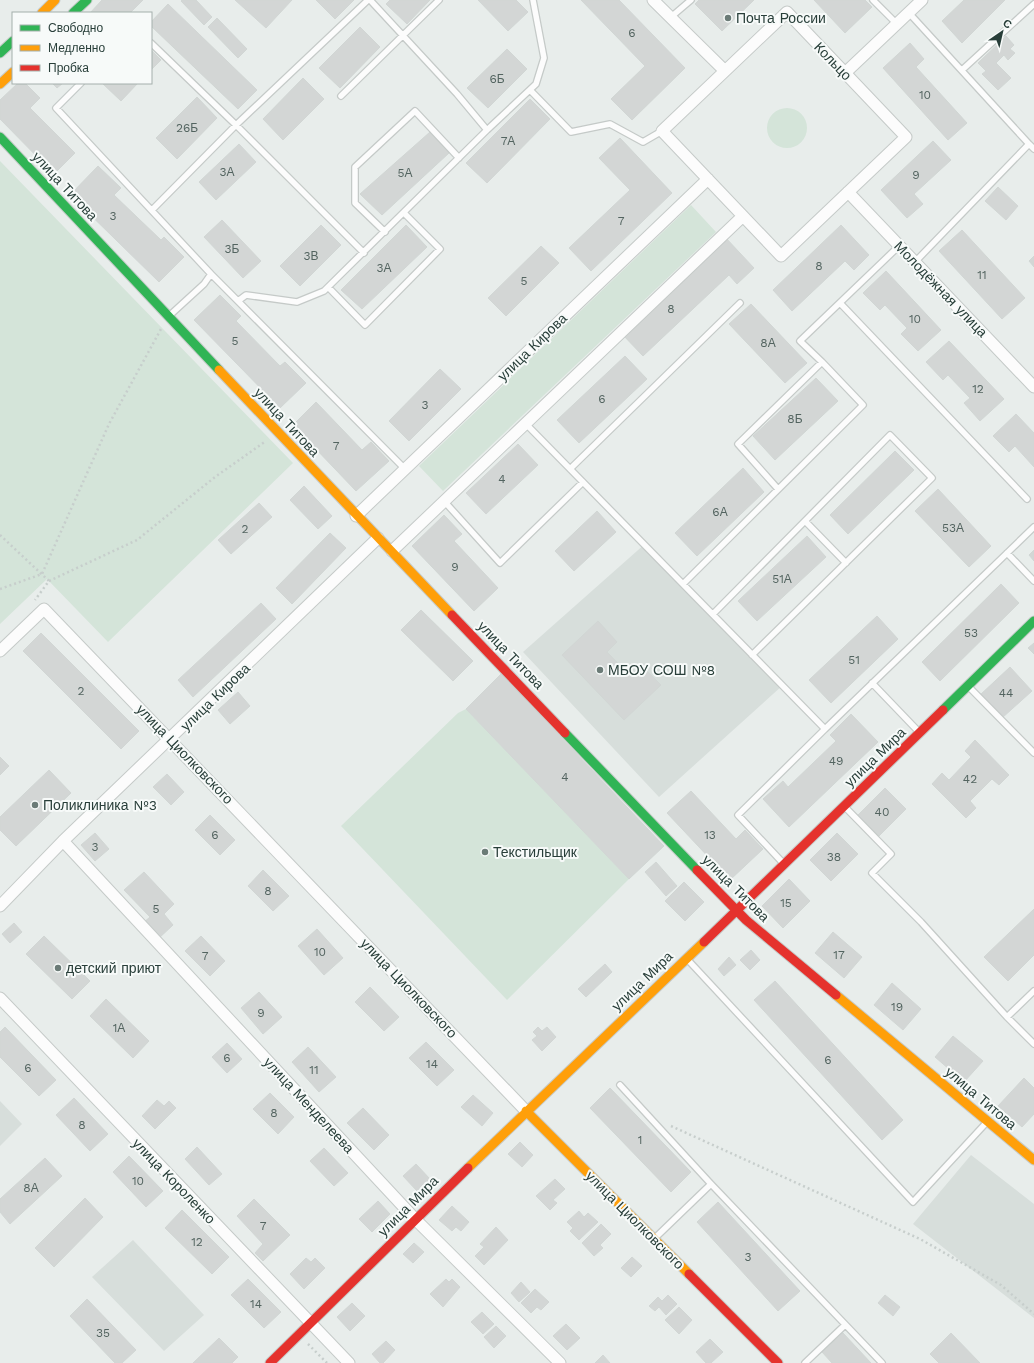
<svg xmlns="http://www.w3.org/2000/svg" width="1034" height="1363" font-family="'Work Sans',sans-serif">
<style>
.built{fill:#d7dedb}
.green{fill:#d4e4d9}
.building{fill:#d3d6d5;stroke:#d1d6d4}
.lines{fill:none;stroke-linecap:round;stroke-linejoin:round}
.lane-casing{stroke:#c5cac8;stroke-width:8}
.street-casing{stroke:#c5cac8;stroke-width:13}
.fast-casing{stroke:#c6cbc9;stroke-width:11}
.slow-casing{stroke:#c6cbc9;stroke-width:11}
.jam-casing{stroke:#c6cbc9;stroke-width:11}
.path{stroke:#c7cecc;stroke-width:2.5;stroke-dasharray:2 3;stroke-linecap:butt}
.lane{stroke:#fcfcfc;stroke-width:5.5}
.street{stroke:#fcfcfc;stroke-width:11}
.fast{stroke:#30b455;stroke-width:9}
.slow{stroke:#ff9f0a;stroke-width:9}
.jam{stroke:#e5322d;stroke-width:9}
.poi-dot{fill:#6b7b77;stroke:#f7faf9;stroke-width:1.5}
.labels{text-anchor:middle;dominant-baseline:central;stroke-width:4;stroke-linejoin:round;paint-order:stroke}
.number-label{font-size:12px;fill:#536460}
.poi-label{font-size:14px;fill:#283e39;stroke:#f7faf9;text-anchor:start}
.street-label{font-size:14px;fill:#283e39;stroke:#f7faf9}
</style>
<rect width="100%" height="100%" fill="#e8edeb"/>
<!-- built -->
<path class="built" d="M646,543l137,142 -124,112 -136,-145z
M0,1101l22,23 -22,22z
M971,1155l63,49v114l-121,-94z
M133,1240l71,75 -40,36 -72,-74z"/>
<!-- green -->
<path class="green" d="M767 128a20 20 0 1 1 40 0a20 20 0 1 1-40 0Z
M0,161l293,302 -185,179 -61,-63 -47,45z
M691,205l25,27 -273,259 -24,-25z
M466,709l163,170 -122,121 -166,-174 117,-113z"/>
<!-- building -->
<path class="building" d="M102,0h41l-13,13h-40z
M182,0h14l16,17 -8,8 -23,-24z
M235,0h57l-26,28z
M316,0h38l-19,19z
M390,0h40l-23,24 -21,-20z
M478,0h38l12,12 -20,19z
M581,0h38l66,68 -53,52 -21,-21 34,-33z
M699,0h55l-32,31 -27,-27z
M814,0h51l7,7 -27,26z
M964,0h41l-43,43 -20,-22z
M168,4l89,86 -19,19 -87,-83v-4z
M217,18l30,31 -9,9 -30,-31z
M360,27l20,20 -40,41 -21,-20z
M1006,36l8,9 -4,4 5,4 -7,7 -4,-5 -8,8 15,15 -13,12 -16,-16 4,-3 -8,-8z
M910,43l14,16 -8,8 51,56 -19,17 -65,-72z
M507,49l20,20 -39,39 -21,-20z
M151,50l10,10 -10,10z
M303,78l21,21 -41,41 -20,-21z
M18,83h7l15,15 -10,10 45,45 -21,21 -54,-55v-19z
M52,83h11l-6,5z
M102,83h36l-17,18z
M197,97l20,21 -40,41 -21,-21z
M530,99l20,20 -63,64 -21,-20z
M430,132l19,21 -67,62 -22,-21z
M620,138l52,55 -81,78 -22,-23 61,-58 -31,-32z
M933,141l18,19 -37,34 9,10 -16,14 -26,-28z
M239,144l17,18 -40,38 -17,-18z
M98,166l23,22 -7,7 47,45 3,-3 20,20 -25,25 -89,-87z
M998,187l20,19 -12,14 -21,-19z
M222,220l39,41 -18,17 -39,-41z
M321,225l20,20 -41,41 -20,-20z
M406,225l21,22 -65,62 -21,-19z
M841,225l28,30 -15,15 -9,-9 -53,50 -19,-21z
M962,230l63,68 -23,21 -63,-68z
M725,237l29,31 -17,16 -8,-9 -86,81 -21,-22z
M541,246l18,17 -53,53 -18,-18z
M1034,256v11l-5,-6z
M886,271l55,59 -23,21 -17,-17 6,-6 -22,-23 -5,5 -17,-17z
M220,295l21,21 -5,5 44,45 5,-4 21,21 -26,25 -86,-88z
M751,304l56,59 -22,20 -56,-59z
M949,341l55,58 -24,22 -16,-18 6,-5 -22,-23 -5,5 -17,-18z
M625,356l22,23 -68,64 -22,-23z
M440,369l21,20 -52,52 -20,-20z
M816,378l22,23 -63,59 -22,-24z
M316,402l46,48 9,-8 18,19 -33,30 -63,-66z
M1016,414l18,19v34l-19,-21 -6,6 -16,-16z
M518,444l20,21 -52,49 -20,-21z
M895,451l19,19 -66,64 -18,-19z
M743,468l21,24 -67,64 -22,-23z
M304,486l28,30 -14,13 -28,-29z
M938,489l53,57 -22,21 -54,-56z
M259,503l13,14 -41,37 -13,-14z
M597,511l19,21 -42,39 -19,-20z
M444,515l18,19 -8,7 44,47 -24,23 -62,-65z
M330,533l16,15 -54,56 -16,-16z
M807,536l19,21 -69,64 -19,-20z
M1034,550v11l-5,-6z
M1001,584l18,19 -79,78 -18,-19z
M261,603l15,16 -83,78 -15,-17z
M421,610l52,51 -20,20 -52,-51z
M877,616l21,23 -67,64 -22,-23z
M598,621l19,21 -10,10 23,24 11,-11 20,20 -37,35 -62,-65z
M41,633l98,98 -18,18 -98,-98z
M1034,643v11l-6,-6z
M1010,667l22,24 -30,27 -22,-23z
M501,674l163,172 -35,33 -163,-170z
M238,692l12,14 -20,18 -12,-14z
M851,714l27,28 -89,85 -26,-28 20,-18 5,6 48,-46 -6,-6z
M975,740l34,35 -10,10 -7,-6 -22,22 6,7 -10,10 -34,-34 10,-11 7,7 22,-23 -6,-6z
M0,757l9,9 -9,9z
M49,770l22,23 -55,53 -16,-16v-13z
M167,774l17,18 -13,13 -18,-18z
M885,788l21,21 -27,27 -21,-21z
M691,791l45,48 9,-9 18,19 -33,31 -63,-67z
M210,815l25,25 -15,15 -25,-25z
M95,833l14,16 -14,12 -14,-16z
M837,833l21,21 -27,27 -21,-21z
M656,862l21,24 -11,10 -21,-24z
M263,870l26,26 -16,15 -25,-25z
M144,872l30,32 -10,10 9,11 -15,14 -15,-16 7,-6 -26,-27z
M789,879l21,22 -27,27 -21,-22z
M684,882l20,20 -19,19 -20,-20z
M1034,909v46l-26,26 -24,-24z
M14,923l8,9 -12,11 -8,-9z
M317,929l26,29 -19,17 -26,-29z
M833,932l29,25 -18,21 -29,-25z
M44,936l46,45 -18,18 -46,-45z
M201,936l24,25 -15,15 -25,-25z
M751,950l9,10 -10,10 -10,-10z
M729,957l7,8 -12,11 -6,-7z
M605,964l7,8 -26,25 -8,-8z
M775,981l128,139 -21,20 -128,-140z
M892,983l29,26 -18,21 -29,-25z
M370,987l29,30 -15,14 -29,-29z
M259,992l23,25 -19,17 -22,-26z
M106,999l43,42 -16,17 -43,-42z
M5,1027l51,53 -17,16 -39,-39v-25z
M538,1027l4,4 5,-4 9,10 -14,14 -10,-11 5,-4 -4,-4z
M953,1036l30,25 -19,21 -29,-25z
M426,1042l28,28 -17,16 -28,-28z
M227,1043l15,16 -15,14 -15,-16z
M308,1047l28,30 -17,15 -27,-30z
M1024,1078l10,10v26l-12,13 -24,-21z
M610,1088l81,84 -20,20 -81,-84z
M270,1093l24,24 -16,17 -25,-25z
M473,1095l20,18 -11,13 -21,-19z
M74,1098l34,36 -18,17 -34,-36z
M157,1100l7,6 5,-5 7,7 -21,21 -13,-13z
M363,1108l26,27 -15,15 -27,-27z
M520,1142l13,13 -11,12 -14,-13z
M197,1147l25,27 -13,11 -24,-26z
M324,1148l24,25 -14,13 -24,-25z
M129,1156l34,35 -17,16 -33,-35z
M45,1158l17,18 -52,48 -10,-12v-13z
M416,1164l14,15 -13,12 -14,-15z
M555,1179l10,10 -12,11 4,3 -7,7 -14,-14z
M85,1198l18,19 -49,50 -19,-19z
M254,1199l36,36 -27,26 -8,-8 8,-9 -26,-28z
M378,1201l12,13 -18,18 -13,-13z
M718,1202l82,89 -22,20 -81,-89z
M452,1206l17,16 -8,9 -5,-4 -4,4 -13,-11z
M182,1210l47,47 -17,17 -47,-46z
M579,1211l5,6 4,-4 10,9 -19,18 -9,-9 3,-3 -6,-6z
M601,1224l10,10 -11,11 3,3 -9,8 -12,-13z
M496,1227l12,13 -24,25 -9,-9 9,-9 -4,-3z
M414,1243l10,9 -11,11 -10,-9z
M632,1257l10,9 -11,11 -10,-9z
M306,1258l5,4 4,-4 10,10 -21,21 -14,-15z
M248,1279l33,33 -17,16 -33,-33z
M446,1279l3,3 3,-3 8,8 -17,20 -13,-13z
M521,1282l9,10 -11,10 -8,-9z
M535,1289l14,13 -8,8 -4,-3 -6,6 -10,-10z
M668,1295l9,9 -11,11 -7,-8 -4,4 -6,-5 9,-9 4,4z
M885,1295l15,12 -7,9 -15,-13z
M87,1299l49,51 -14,13h-7l-45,-47z
M352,1303l13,13 -15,15 -13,-14z
M679,1307l13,13 -13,14 -14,-14z
M482,1312l12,12 -11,10 -12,-12z
M566,1324l14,14 -13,12 -14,-14z
M496,1326l10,10 -12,12 -10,-11z
M843,1333l28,30h-39l-10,-11z
M951,1333l29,30h-41l-9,-9z
M219,1338l19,19 -6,6h-39z
M710,1339l13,13 -12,11h-5l-10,-11z
M386,1341l9,9 -12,13h-3l-8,-9z
M603,1355l7,8h-15z"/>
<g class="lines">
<defs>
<path id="lane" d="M370,0l87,94 30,36 49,-46 8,-26 -11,-58
M873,0l24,24
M909,13l120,131 -114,118
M671,17l20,-17
M151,43l85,82 -84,85
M962,70l72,-66
M81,83l-25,25 155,166 -7,10 -35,32
M530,90l41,42 39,-8 33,18 19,-11
M341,96l98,-96
M1029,144l5,5
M385,232l-30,-29v-36l60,-56 44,47
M364,253l-128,-128 132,-125
M211,274l194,195
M328,287l37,38 75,-76 -35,-35
M238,301l8,-6 51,7 27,-11 163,-161
M840,303l187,196
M822,362l-22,-21 99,-95
M526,424l299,305 209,-202
M570,469l170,-166
M444,501l56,62 83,-81
M805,521l41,42
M1007,553l27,28
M683,584l180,-179 -41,-43 -84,82 40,45
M713,614l177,-179 42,43 -180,177
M872,683l47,49
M968,686l66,67
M845,807l46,47 -19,19 49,49 86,95
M783,863l-45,-48 87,-86
M688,960l225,242 73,-79
M1034,991l-27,26 27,27
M620,1085l91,99 171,179
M656,1237l55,-53
M805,1363l40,-38"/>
<path id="street" d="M653,0l72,71
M787,12l119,125 -125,119 -119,-125z
M845,73l77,-73
M848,192l186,195
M356,516l352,-337
M392,551l351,-335
M0,651l44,-42 482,502
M63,841l352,378 145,144
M0,906l63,-65 315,-303
M0,998l349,365"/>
<path id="fast" d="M73,13l14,-13
M0,53l13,-12
M0,137l219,233
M943,710l91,-89
M565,733l132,137"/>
<path id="slow" d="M42,13l13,-13
M0,84l13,-12
M219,370l233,245
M836,995l198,165
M526,1111l163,163
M468,1168l236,-226"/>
<path id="jam" d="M452,615l113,118
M697,870l49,50 90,75
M704,942l239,-232
M689,1274l89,89
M270,1363l198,-195"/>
</defs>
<!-- lane casing -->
<use href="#lane" class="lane-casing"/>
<!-- street casing -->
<use href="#street" class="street-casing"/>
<!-- fast casing -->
<use href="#fast" class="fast-casing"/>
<!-- slow casing -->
<use href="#slow" class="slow-casing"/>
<!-- jam casing -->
<use href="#jam" class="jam-casing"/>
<!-- path -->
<path class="path" d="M0,535l49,46 -14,19
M49,581l88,-41 78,-63 51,-36
M0,589l42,-15 67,-150 52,-95
M671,1126l249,113 81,46 33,29
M308,1344l19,19"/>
<!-- lane -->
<use href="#lane" class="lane"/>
<!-- street -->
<use href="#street" class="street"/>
<!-- fast -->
<use href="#fast" class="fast"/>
<!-- slow -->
<use href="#slow" class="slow"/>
<!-- jam -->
<use href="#jam" class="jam"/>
</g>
<!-- markers -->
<g class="poi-dot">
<circle cx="728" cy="18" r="4"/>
<circle cx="600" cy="670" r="4"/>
<circle cx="35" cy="805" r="4"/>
<circle cx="485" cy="852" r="4"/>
<circle cx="58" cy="968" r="4"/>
</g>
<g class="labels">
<!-- number labels -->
<g class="number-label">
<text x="632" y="33">6</text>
<text x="497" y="79">6Б</text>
<text x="925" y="95">10</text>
<text x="187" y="128">26Б</text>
<text x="508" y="141">7А</text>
<text x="227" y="172">3А</text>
<text x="405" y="173">5А</text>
<text x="916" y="175">9</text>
<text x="113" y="216">3</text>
<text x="621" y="221">7</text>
<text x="232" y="249">3Б</text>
<text x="311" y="256">3В</text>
<text x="819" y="266">8</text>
<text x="384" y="268">3А</text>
<text x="982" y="275">11</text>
<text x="524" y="281">5</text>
<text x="671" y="309">8</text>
<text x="915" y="319">10</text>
<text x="235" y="341">5</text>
<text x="768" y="343">8А</text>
<text x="978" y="389">12</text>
<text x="602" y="399">6</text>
<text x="425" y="405">3</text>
<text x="795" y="419">8Б</text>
<text x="336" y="446">7</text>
<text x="502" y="479">4</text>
<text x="720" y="512">6А</text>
<text x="953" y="528">53А</text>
<text x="245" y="529">2</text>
<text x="455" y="567">9</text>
<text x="782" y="579">51А</text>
<text x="971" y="633">53</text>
<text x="854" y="660">51</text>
<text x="81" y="691">2</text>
<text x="1006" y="693">44</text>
<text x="836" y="761">49</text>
<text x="565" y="777">4</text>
<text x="970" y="779">42</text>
<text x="882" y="812">40</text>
<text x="215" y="835">6</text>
<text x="710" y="835">13</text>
<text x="95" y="847">3</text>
<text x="834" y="857">38</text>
<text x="268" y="891">8</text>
<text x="786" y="903">15</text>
<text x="156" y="909">5</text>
<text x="320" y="952">10</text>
<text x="839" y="955">17</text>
<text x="205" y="956">7</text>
<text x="897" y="1007">19</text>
<text x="261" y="1013">9</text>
<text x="119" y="1028">1А</text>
<text x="227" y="1058">6</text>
<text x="828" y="1060">6</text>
<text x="432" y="1064">14</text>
<text x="28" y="1068">6</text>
<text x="314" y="1070">11</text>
<text x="274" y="1113">8</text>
<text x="82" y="1125">8</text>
<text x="640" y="1140">1</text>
<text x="138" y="1181">10</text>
<text x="31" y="1188">8А</text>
<text x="263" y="1226">7</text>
<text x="197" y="1242">12</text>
<text x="748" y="1257">3</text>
<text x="256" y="1304">14</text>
<text x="103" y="1333">35</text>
</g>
<!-- poi labels -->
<g class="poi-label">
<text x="736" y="18">Почта России</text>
<text x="608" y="670">МБОУ СОШ №8</text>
<text x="43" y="805">Поликлиника №3</text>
<text x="493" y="852">Текстильщик</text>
<text x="66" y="968">детский приют</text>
</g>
<!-- street labels -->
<g class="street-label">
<text transform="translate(833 61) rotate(46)">Кольцо</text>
<text transform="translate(65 186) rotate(47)">улица Титова</text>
<text transform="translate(941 289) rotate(46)">Молодёжная улица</text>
<text transform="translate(532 347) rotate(-44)">улица Кирова</text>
<text transform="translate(287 422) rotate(47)">улица Титова</text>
<text transform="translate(511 655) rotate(46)">улица Титова</text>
<text transform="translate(215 697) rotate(-44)">улица Кирова</text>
<text transform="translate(185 754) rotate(46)">улица Циолковского</text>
<text transform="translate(875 757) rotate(-44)">улица Мира</text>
<text transform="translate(736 888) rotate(45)">улица Титова</text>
<text transform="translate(642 981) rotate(-44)">улица Мира</text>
<text transform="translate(409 988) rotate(46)">улица Циолковского</text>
<text transform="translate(981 1098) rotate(40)">улица Титова</text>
<text transform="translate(309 1105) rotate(47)">улица Менделеева</text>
<text transform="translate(174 1181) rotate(46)">улица Короленко</text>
<text transform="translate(408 1206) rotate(-45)">улица Мира</text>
<text transform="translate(635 1220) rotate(45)">улица Циолковского</text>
</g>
</g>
<!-- legend -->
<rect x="12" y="12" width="140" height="72" fill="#f7faf9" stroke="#a4afac"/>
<rect x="20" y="25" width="20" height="6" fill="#30b455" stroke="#a4afac"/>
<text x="48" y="32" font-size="12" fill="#283e39">Свободно</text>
<rect x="20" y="45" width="20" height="6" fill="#ff9f0a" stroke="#a4afac"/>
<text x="48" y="52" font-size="12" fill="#283e39">Медленно</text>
<rect x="20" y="65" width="20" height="6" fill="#e5322d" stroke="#a4afac"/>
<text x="48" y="72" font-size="12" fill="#283e39">Пробка</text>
<!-- north arrow -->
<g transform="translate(1002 32) rotate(34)" stroke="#f7faf9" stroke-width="3" paint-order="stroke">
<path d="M0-3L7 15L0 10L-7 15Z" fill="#283e39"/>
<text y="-6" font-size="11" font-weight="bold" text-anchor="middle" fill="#283e39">С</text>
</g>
</svg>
